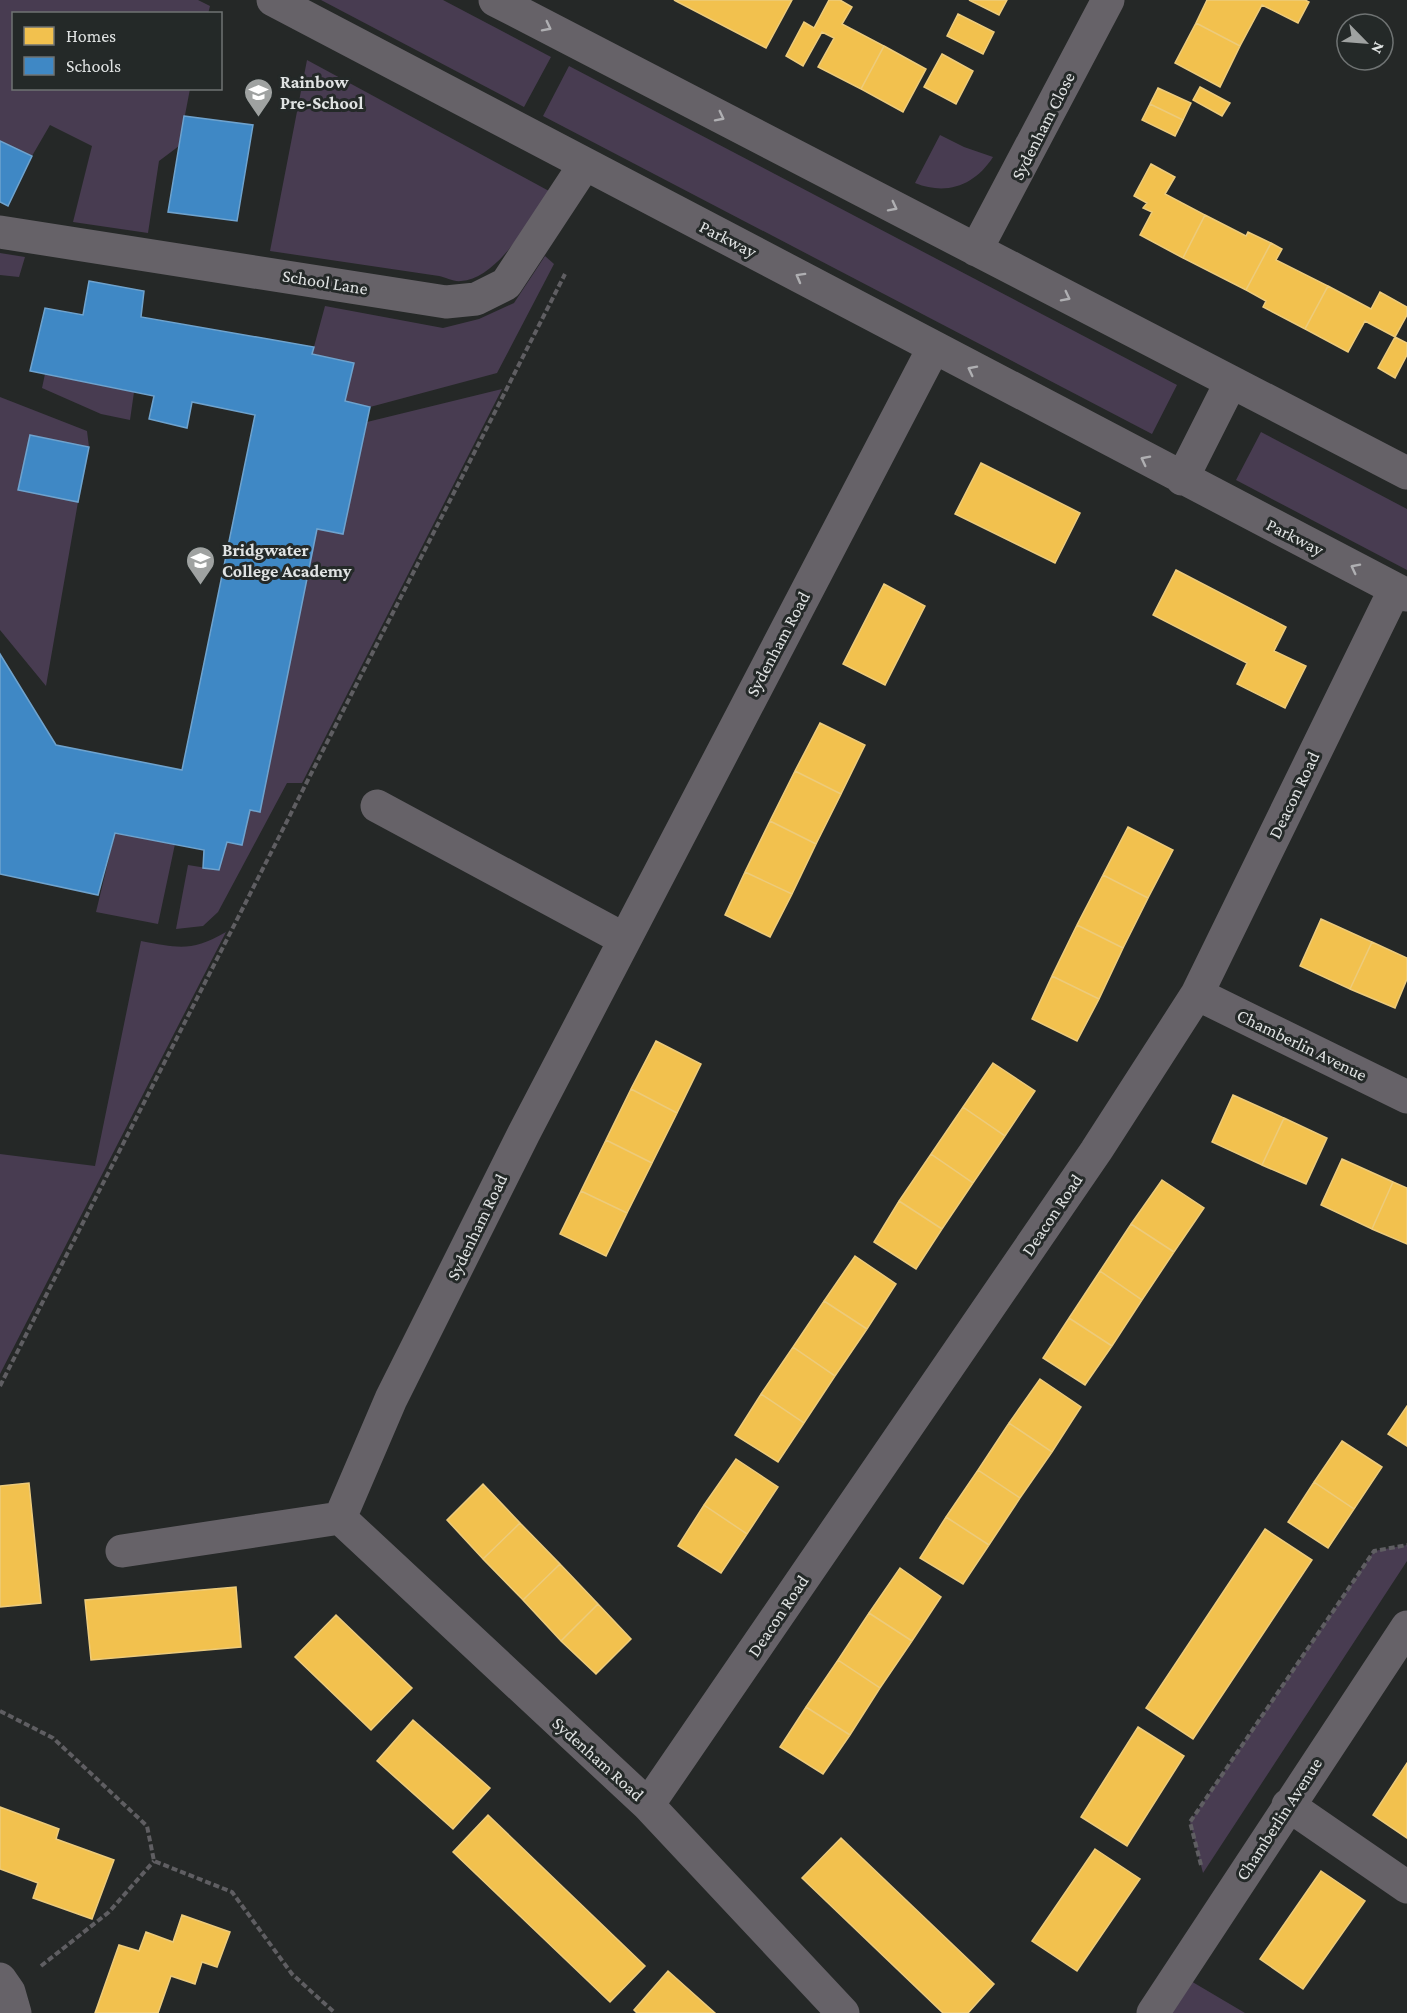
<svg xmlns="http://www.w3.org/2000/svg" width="1407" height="2013" font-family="'Crimson Pro',serif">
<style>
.green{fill:#483c51}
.homes{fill:#f2c14e;stroke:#edcb7b;stroke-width:1.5}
.schools{fill:#3f88c5;stroke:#6fa3ce;stroke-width:1.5}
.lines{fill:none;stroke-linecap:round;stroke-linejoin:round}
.path{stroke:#5f5e62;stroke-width:4;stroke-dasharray:6 3;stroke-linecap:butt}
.minor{stroke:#666268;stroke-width:33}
.oneway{stroke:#afafb2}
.labels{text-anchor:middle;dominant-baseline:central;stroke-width:6;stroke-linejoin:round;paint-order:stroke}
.poi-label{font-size:18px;font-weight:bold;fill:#e0e3e3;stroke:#242928;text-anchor:start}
.street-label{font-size:18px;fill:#e0e3e3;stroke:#242928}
</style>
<rect width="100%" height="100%" fill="#252827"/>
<!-- green -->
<path class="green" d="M0,0h198l12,6 -2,8h-194v74l176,1 -11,57 -20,15 -11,72 -75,-11 19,-76 -42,-21 -18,31 -32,-15z
M321,0h122l108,57 -27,50z
M307,60l242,131c-19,28 -51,88 -88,90 -7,1 -16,-4 -22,-5l-169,-25z
M569,66l608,319 -25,49 -609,-318z
M940,135l24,12 29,10c-18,28 -46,39 -78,26z
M0,253l25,4 -6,20 -19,-2z
M545,256l9,8 -57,109 -127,34 -25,-6 9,-38 -42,-9 13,-48 118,22 36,-9 35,-16z
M45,374l89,18 -4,28 -29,-6 -59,-26z
M502,389l-200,394h-15l-69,129 -15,14 -27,3 12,-64 31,5 8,-28 15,3 75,-316 26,5 24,-112z
M0,397l87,34 2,16 -59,-12 -12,54 60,13 -32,184 -46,-56z
M1261,432l146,77v61l-171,-90z
M115,833l60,11 -17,80 -62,-12z
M226,932l-226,442v-220l95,12 46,-225c38,7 50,11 85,-9z
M1407,1545v16l-204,312 -13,-51 184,-271z
M1179,1974l66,39h-91z"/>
<!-- homes -->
<path class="homes" d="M674,0h118l-26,48z
M829,0h11l12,7 -10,17 42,22 -23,43 -43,-22 16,-29 -12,-6 -19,34 -17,-10 18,-34 10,6z
M969,0h38l-8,15z
M1207,0h98l4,2 -11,21 -36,-18 -22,41 -44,-23z
M958,14l36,18 -11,22 -36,-18z
M1196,23l44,23 -20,41 -45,-24z
M884,46l42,23 -23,43 -42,-23z
M942,54l31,17 -17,33 -32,-17z
M1200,87l30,16 -8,13 -29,-16z
M1158,88l33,15 -8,17 -33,-16z
M1150,104l33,16 -8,16 -33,-16z
M1151,164l24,13 -10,17 40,21 -22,43 -43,-23 12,-23 -9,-4 4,-5 -13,-7z
M1205,215l41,21 2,-4 23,11 -25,47 -63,-32z
M1271,243l11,6 -6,11 52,26 -23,43 -42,-22 3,-6 -20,-11z
M1328,286l43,23 9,-17 27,15v8l-12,22 -30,-16 -17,31 -43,-23z
M1395,337l12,6v12l-12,23 -17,-10z
M981,463l99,50 -25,50 -100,-49z
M1176,570l110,57 -12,24 32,15 -21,42 -48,-24 10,-21 -94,-48z
M884,584l41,22 -40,79 -42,-21z
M820,723l45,22 -24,49 -46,-23z
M795,771l46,23 -25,50 -46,-23z
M770,821l46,23 -24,50 -47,-22z
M1128,827l45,23 -25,48 -45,-23z
M745,872l47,22 -22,43 -45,-22z
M1103,875l45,23 -25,50 -46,-23z
M1321,919l51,23 -22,47 -50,-23z
M1077,925l46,23 -24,51 -47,-23z
M1372,942l35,16v21l-12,29 -45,-19z
M1052,976l47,23 -22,42 -45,-22z
M656,1041l45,23 -24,49 -46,-24z
M993,1063l42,28 -30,45 -42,-29z
M631,1089l46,24 -25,50 -46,-23z
M1233,1095l51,23 -22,47 -50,-23z
M963,1107l42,29 -32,47 -42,-29z
M1284,1118l43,20 -21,46 -44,-19z
M606,1140l46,23 -25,50 -46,-22z
M931,1154l42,29 -31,46 -43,-28z
M1342,1159l51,23 -21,47 -51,-24z
M1162,1180l42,28 -30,44 -43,-28z
M1393,1182l14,6v56l-35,-15z
M581,1191l46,22 -21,43 -46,-22z
M899,1201l43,28 -26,40 -42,-27z
M1131,1224l43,28 -32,48 -42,-29z
M855,1256l41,28 -29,45 -43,-28z
M1100,1271l42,29 -30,46 -43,-28z
M824,1301l43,28 -32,47 -42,-29z
M1069,1318l43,28 -27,39 -42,-27z
M793,1347l42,29 -31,47 -43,-29z
M1040,1379l41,28 -29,45 -43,-29z
M761,1394l43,29 -26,39 -43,-27z
M1407,1406v40l-19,-12z
M1009,1423l43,29 -32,46 -42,-28z
M1342,1441l40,26 -28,42 -40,-27z
M736,1459l42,28 -31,47 -43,-29z
M978,1470l42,28 -31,47 -43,-28z
M1314,1482l40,27 -26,39 -40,-26z
M29,1483l12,120 -41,4v-121z
M483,1484l37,39 -37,36 -36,-39z
M704,1505l43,29 -26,39 -43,-27z
M946,1517l43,28 -26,39 -43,-26z
M520,1523l40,41 -37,36 -40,-41z
M1265,1529l47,31 -119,179 -47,-31z
M560,1564l38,40 -37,37 -38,-41z
M900,1568l41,29 -29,44 -43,-28z
M236,1587l5,60 -150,13 -6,-60z
M598,1604l33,35 -35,35 -35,-33z
M869,1613l43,28 -32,47 -42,-28z
M336,1615l76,73 -41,42 -76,-73z
M838,1660l42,28 -30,47 -44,-28z
M806,1707l44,28 -27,39 -43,-27z
M413,1720l77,68 -37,41 -76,-68z
M1138,1727l46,29 -57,90 -46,-29z
M1407,1763v75l-34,-23z
M0,1807l59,22 -3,10 58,21 -22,59 -59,-21 5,-15 -38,-14z
M488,1815l157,151 -35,36 -157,-150z
M841,1838l153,146 -26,29h-25l-141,-135z
M1095,1849l45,30 -63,92 -45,-30z
M1321,1871l44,30 -62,88 -43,-30z
M182,1915l48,17 -13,35 -15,-5 -7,22 -24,-8 -13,37h-63l24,-68 20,6 7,-19 27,10z
M668,1971l47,42h-78l-3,-3z"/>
<!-- schools -->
<path class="schools" d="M184,116l69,9 -16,96 -69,-9z
M0,141l32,15 -24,50 -8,-4z
M89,281l55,10 -3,26 173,30 -2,7 42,9 -9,38 25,6 -27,127 -26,-5 -57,283 -10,-2 -8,35 -15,-3 -8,28 -16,-2 1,-18 -89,-17 -17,62 -98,-21v-220l56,91 126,25 73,-355 -63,-13 -5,26 -38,-9 5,-23 -124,-25 15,-63 38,7z
M30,435l59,12 -11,55 -60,-12z"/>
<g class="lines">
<!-- path -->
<path class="path" d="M0,1386l565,-1112
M0,1711l53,27 94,88 7,35 78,31 60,82 43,39
M1201,1865l-11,-43 184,-271 33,-6
M41,1966l68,-54 45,-51"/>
<!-- minor -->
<path class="minor" d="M273,0c377,199 755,398 1134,595
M495,0l912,473
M0,232l446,70 30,-3 30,-15 79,-120
M976,250l132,-250
M1182,479l49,-97
M377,806l247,133
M1197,994l210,103
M340,1518l51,-119 133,-266 409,-784
M340,1518l308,287 195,208
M122,1551l218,-33
M648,1805l448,-654 101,-157 198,-405
M1288,1805l119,82
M0,1979l9,13 6,21
M1153,2013l254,-386"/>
</g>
<!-- one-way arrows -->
<defs><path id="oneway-chevron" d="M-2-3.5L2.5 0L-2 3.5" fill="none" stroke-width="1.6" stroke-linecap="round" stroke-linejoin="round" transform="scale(1.5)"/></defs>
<g class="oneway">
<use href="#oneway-chevron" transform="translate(547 27) rotate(27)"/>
<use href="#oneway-chevron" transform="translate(720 117) rotate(27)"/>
<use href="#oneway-chevron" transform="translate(893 207) rotate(27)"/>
<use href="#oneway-chevron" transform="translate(800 277) rotate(-151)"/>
<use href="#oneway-chevron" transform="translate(1066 297) rotate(27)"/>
<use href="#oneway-chevron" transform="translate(972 370) rotate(-153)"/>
<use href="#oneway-chevron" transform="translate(1145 460) rotate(-153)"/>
<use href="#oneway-chevron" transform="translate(1355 568) rotate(-153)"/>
</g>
<!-- icons -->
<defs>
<symbol id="school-pin" viewBox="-11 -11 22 30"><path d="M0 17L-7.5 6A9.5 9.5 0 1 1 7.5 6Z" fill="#9fa2a1" stroke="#242928"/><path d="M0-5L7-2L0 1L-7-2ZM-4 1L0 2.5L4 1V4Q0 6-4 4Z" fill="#fff"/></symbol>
</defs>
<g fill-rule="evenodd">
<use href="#school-pin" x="242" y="76" width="33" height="45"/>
<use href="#school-pin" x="184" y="544" width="33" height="45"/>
</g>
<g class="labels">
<!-- poi labels -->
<g class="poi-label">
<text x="280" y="82">Rainbow<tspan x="280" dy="21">Pre-School</tspan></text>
<text x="222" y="550">Bridgwater<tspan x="222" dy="21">College Academy</tspan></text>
</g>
<!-- street labels -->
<g class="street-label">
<text transform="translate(1043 126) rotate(-63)">Sydenham Close</text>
<text transform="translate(728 239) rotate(27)">Parkway</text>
<text transform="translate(325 282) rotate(9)">School Lane</text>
<text transform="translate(1295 537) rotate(27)">Parkway</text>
<text transform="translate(778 644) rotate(-62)">Sydenham Road</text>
<text transform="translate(1294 795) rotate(-64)">Deacon Road</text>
<text transform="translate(1302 1045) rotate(26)">Chamberlin Avenue</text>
<text transform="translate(1052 1215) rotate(-56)">Deacon Road</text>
<text transform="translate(477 1227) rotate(-64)">Sydenham Road</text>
<text transform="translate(778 1616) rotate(-56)">Deacon Road</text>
<text transform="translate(598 1759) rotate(42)">Sydenham Road</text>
<text transform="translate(1279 1819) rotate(-57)">Chamberlin Avenue</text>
</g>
</g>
<!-- legend -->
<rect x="12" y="12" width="210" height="78" fill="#242928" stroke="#6f7373" stroke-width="1.5"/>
<rect x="24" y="27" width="30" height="18" fill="#f2c14e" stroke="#6f7373" stroke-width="1.5"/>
<text x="66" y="42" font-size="18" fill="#e0e3e3">Homes</text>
<rect x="24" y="57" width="30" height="18" fill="#3f88c5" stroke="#6f7373" stroke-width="1.5"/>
<text x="66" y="72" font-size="18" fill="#e0e3e3">Schools</text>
<!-- north arrow -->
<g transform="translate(1365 42) rotate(115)"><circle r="28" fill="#242928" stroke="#6f7373" stroke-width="1.5"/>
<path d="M0-4.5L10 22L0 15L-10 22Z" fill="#9fa2a1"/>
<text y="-9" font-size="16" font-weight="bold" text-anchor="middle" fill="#e0e3e3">N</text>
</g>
</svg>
